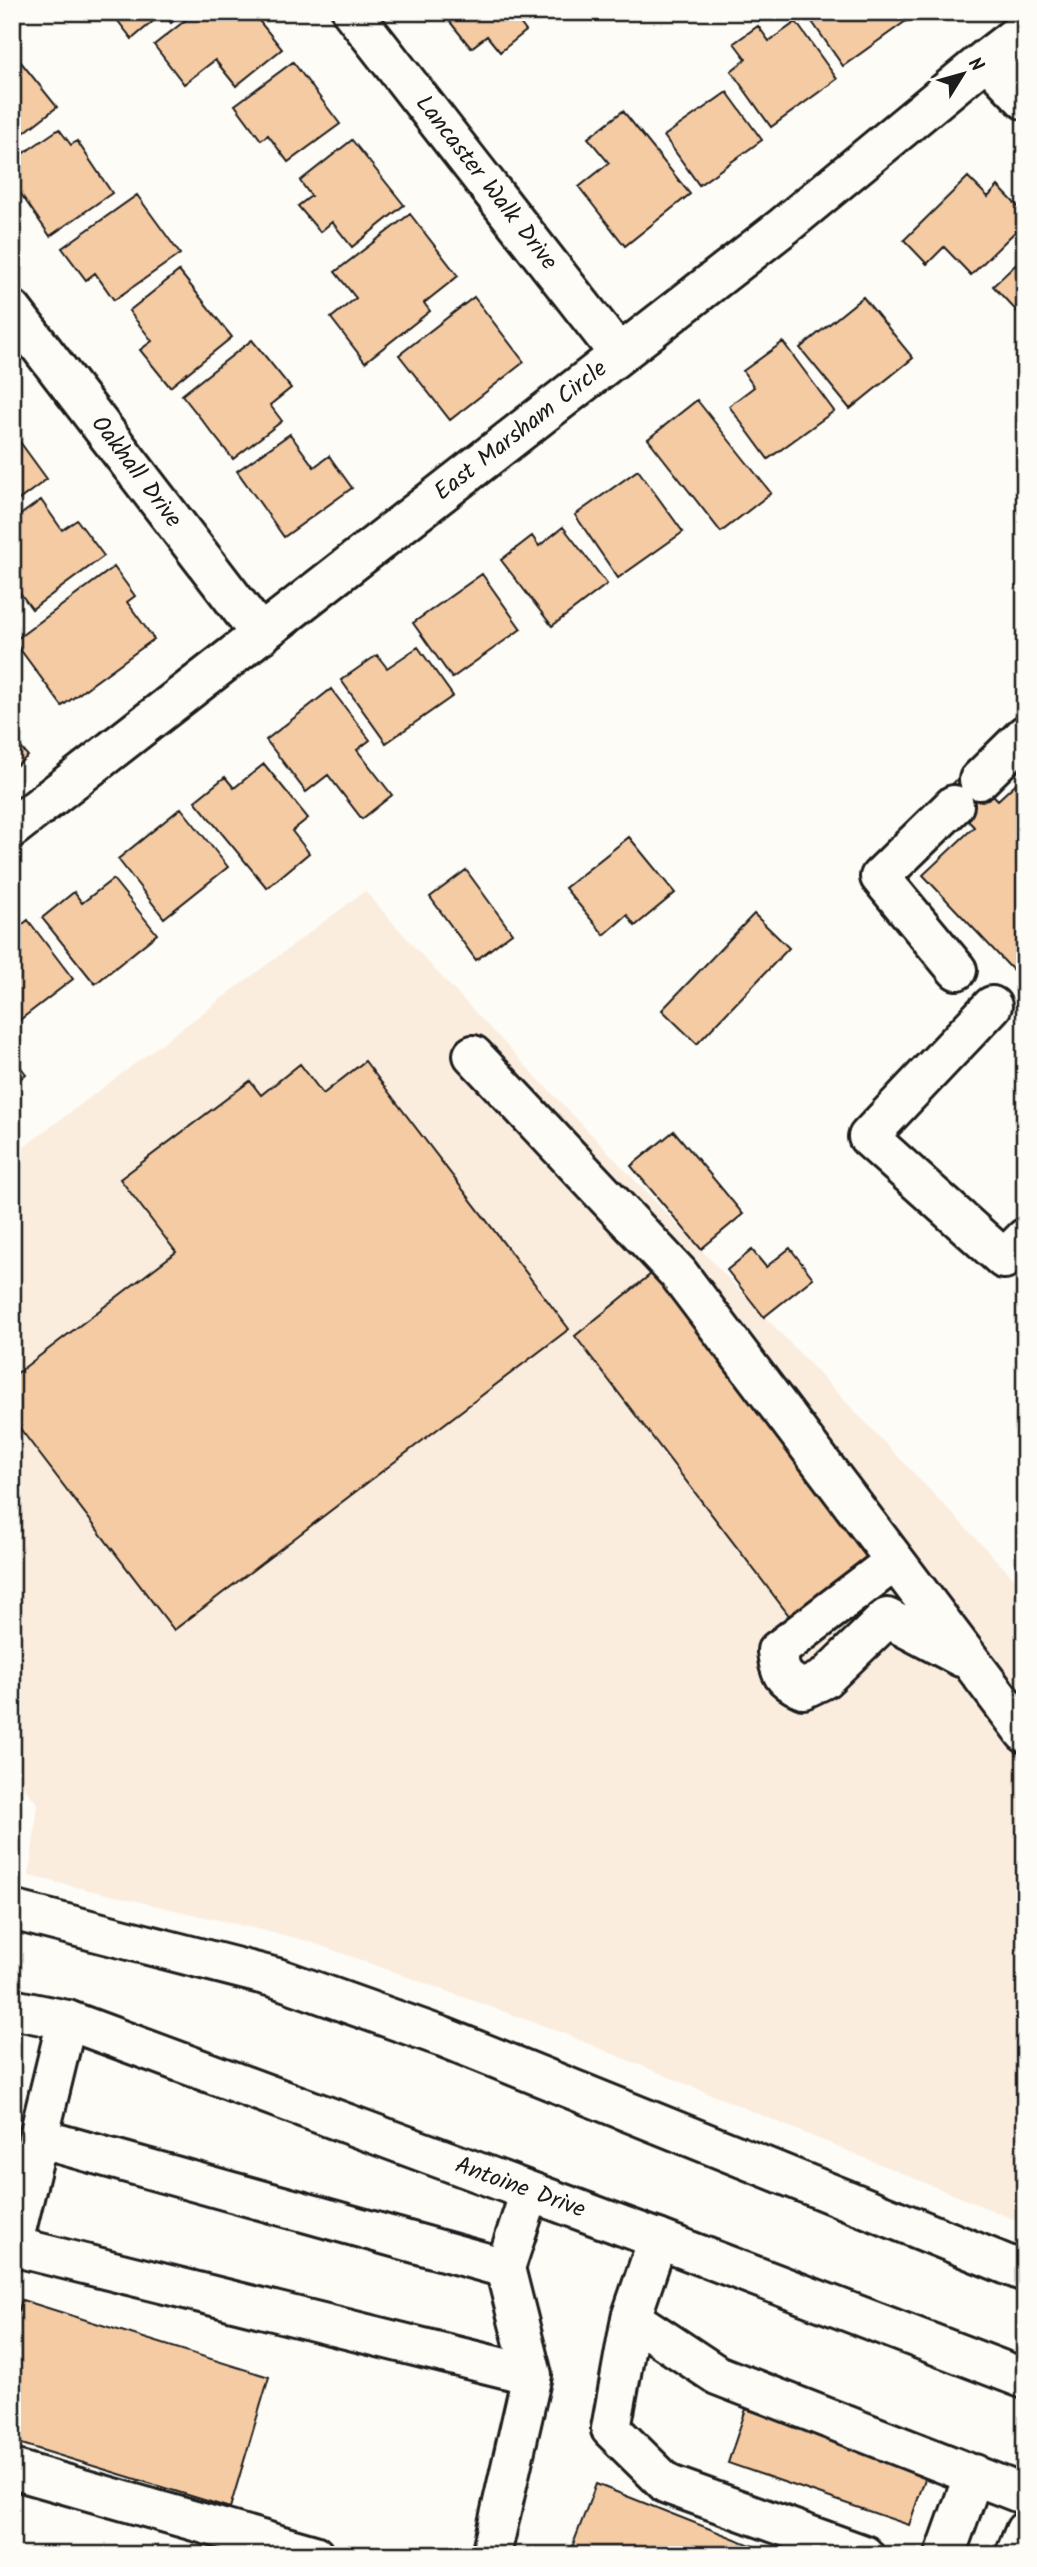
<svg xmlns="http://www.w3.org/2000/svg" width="1037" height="2567" font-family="Kalam,sans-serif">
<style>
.built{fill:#fbedde}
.building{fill:#f5cba4;stroke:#1c1c1c;stroke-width:2}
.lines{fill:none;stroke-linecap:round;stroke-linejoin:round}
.minor-casing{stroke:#1c1c1c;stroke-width:44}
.major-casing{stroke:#1c1c1c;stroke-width:44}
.minor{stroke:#fdfcf7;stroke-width:38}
.major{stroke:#fdfcf7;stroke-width:38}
.labels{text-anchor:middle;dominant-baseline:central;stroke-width:5;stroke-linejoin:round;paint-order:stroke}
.street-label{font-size:24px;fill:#1c1c1c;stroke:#fdfcf7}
</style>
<rect width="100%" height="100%" fill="#fdfcf7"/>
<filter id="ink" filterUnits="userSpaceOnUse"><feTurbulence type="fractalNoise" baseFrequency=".0143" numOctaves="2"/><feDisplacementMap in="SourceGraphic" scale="14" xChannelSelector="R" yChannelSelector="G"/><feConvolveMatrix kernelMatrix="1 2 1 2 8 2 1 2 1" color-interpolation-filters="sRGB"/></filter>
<g filter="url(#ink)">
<!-- built -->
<path class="built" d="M365,891l68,77 592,622v634l-470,-194 -247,-89 -279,-65 9,-72 -26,-30v-618z"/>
<!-- building -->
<path class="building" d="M111,12h73l-13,11 -8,-10 -31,26z
M196,12h56l30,37 -46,37 -21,-26 -31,24 -30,-39z
M442,12h75l-3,3 12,16 -26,21 -13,-16 -16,12z
M813,12h87l6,9 -63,45 -35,-50z
M796,22l41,57 -66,48 -40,-56 15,-12 -12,-16 24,-17 11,15z
M12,51l45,56 -45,35z
M293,62l47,62 -52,38 -20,-27 -7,5 -26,-35z
M727,92l35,48 -63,45 -35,-49z
M623,111l67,83 -65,52 -46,-59 30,-24 -21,-25z
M59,129l12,16 6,-4 35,52 -62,43 -38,-55v-20z
M352,140l52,65 -52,42 -20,-25 -12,10 -22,-26 13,-10 -11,-15z
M968,177l20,20 10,-11 27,28v8l-54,53 -27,-28 -17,17 -23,-24z
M137,195l43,59 -66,46 -19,-27 -9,7 -24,-32z
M410,214l48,62 -34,27 6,8 -65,51 -34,-44 25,-20 -21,-26z
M1025,256v64l-32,-34z
M179,271l53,66 -62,50 -30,-37 12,-9 -23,-30z
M474,297l50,65 -74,58 -51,-65z
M863,297l50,61 -63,51 -50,-61z
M252,340l39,48 -21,17 12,16 -49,38 -51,-64z
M783,342l51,69 -66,48 -39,-53 25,-19 -11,-16z
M697,400l74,93 -50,39 -73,-93z
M12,431l35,48 -35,26z
M290,434l24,33 15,-11 23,32 -68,49 -47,-66z
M638,470l45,62 -65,46 -43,-63z
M41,500l21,30 15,-10 27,36 -72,53 -20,-27v-61z
M563,527l44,57 -55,42 -51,-66 31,-24 7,10z
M114,567l21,29 -8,6 27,37 -92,67 -48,-65z
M482,574l39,55 -69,49 -39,-55z
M418,647l35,49 -67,47 -45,-63 36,-25 10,13z
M331,689l39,51 -13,10 35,45 -30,24 -34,-44 -22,17 -40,-52z
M12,737l16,19 -16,13z
M264,764l44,54 -16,13 17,22 -42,35 -72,-87 30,-24 9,11z
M968,769l30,31 27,-25v208l-102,-108 51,-48 -31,-34z
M181,808l47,59 -64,51 -46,-59z
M629,837l46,56 -40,33 -8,-11 -23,20 -39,-47z
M466,870l46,63 -36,27 -46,-63z
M113,879l44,55 -62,50 -53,-66 32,-26 8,11z
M754,914l35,34 -92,96 -35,-34z
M28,920l45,59 -61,47v-93z
M12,1056l14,18 -14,11z
M365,1061l204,268 -395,301 -162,-212v-41l164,-125 -56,-73 130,-98 11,14 39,-31 23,30z
M674,1131l69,83 -42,35 -70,-83z
M790,1248l23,30 -49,39 -37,-47 25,-20 14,17z
M656,1270l221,282 -86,66 -216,-282z
M22,2300l247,77 -39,131 -218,-67v-110z
M746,2409l182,61 -19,55 -181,-62z
M596,2484l180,71h-207z"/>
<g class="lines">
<defs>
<path id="minor" d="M352,12l267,342
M986,59l39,41
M12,310l249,325
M979,780l46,-45
M954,805l-74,72 77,93
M12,828l772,-602 202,-167 39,-30
M992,1006l-124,131 136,122 21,-21
M473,1055l205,218 347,460
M895,1561l-118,90c3,23 5,28 26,38l21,-10 63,-61 74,39
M38,2138l467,130
M658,2239l-27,79 -20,111 56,55 197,71
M12,2246l520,129
M12,2247l55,-227
M631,2318l86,57 308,120
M12,2469l302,86
M491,2555l41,-180 -27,-107 25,-76
M945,2555l29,-81
M1015,2555l10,-24"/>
<path id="major" d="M12,1910l265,68 166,59 582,235
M12,2009l55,11 591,219 367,140"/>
</defs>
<!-- minor casing -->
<use href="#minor" class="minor-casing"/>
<!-- major casing -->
<use href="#major" class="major-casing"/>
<!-- minor -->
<use href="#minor" class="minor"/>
<!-- major -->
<use href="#major" class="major"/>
</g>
</g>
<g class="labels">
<!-- street labels -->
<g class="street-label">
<text transform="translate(486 183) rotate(52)">Lancaster Walk Drive</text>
<text transform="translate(521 431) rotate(-38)">East Marsham Circle</text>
<text transform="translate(136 472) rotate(53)">Oakhall Drive</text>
<text transform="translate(520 2188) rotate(20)">Antoine Drive</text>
</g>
</g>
<!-- margin -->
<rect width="1037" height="2567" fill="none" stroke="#fdfcf7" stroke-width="42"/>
<rect x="21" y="21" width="995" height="2525" fill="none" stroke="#1c1c1c" stroke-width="2.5" filter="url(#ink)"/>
<!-- north arrow -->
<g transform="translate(963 74) rotate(53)" stroke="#fdfcf7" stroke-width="5" paint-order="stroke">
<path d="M0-5L12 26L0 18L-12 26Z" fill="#1c1c1c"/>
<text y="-10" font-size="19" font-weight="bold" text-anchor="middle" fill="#1c1c1c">N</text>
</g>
</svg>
